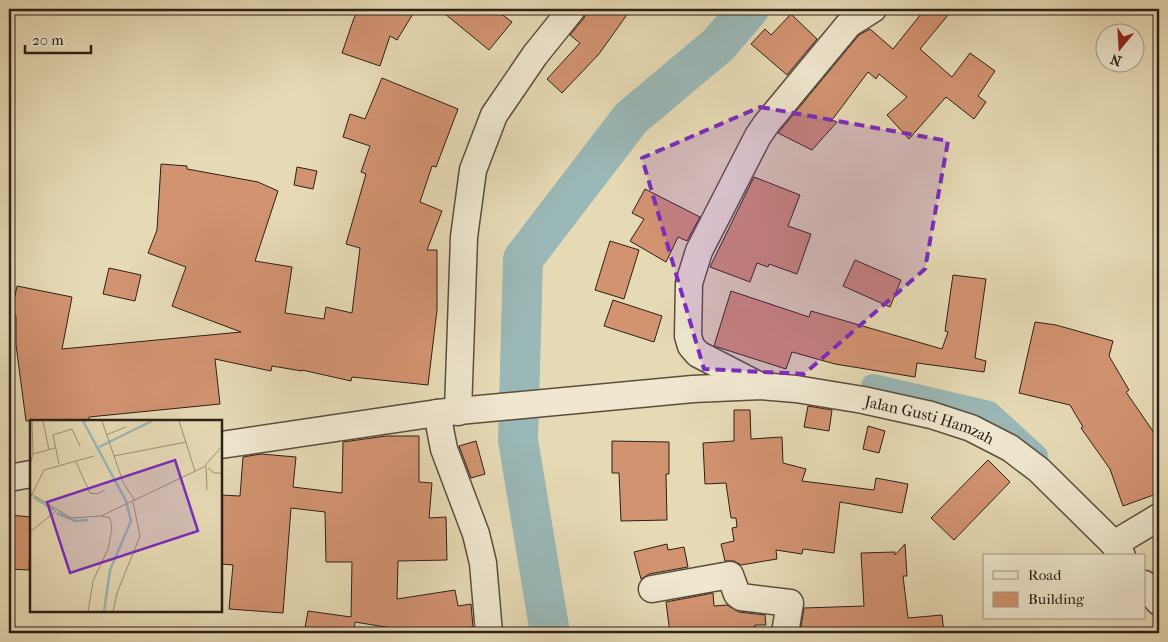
<svg xmlns="http://www.w3.org/2000/svg" width="1168" height="642" font-family="'IM FELL French Canon',serif">
<style>
.lines{fill:none;stroke-linecap:round;stroke-linejoin:round}
.canal{stroke:#9ab8b7;stroke-width:24}
.river{stroke:#9ab8b7;stroke-width:40}
.building{fill:#d29371;stroke:#2d2018}
.minor-casing{stroke:#5b4e3f;stroke-width:29}
.minor{stroke:#efe7cf;stroke-width:26}
.marked{fill:#7b2cbf;fill-opacity:0.2;stroke:#7b2cbf;stroke-width:4;stroke-dasharray:10 6;stroke-linejoin:round}
.labels{text-anchor:middle;dominant-baseline:central;stroke-width:4;stroke-linejoin:round;paint-order:stroke}
.street-label{font-size:16px;fill:#2d2018;stroke:#efe7cf}
.inset-river{fill:none;stroke:#9ab8b7;stroke-width:2.5}
.inset-road{fill:none;stroke:#9c9076;stroke-width:1}
.view{fill:#7b2cbf;fill-opacity:0.15;stroke:#7b2cbf;stroke-width:2.5}
.inset-edge{fill:none;stroke:#2d2018;stroke-width:2.5}
</style>
<rect width="100%" height="100%" fill="#e6dab5"/>
<filter id="stains"><feTurbulence type="fractalNoise" baseFrequency=".004" numOctaves="4"/><feColorMatrix values="0 0 0 0 .2 0 0 0 0 .09 0 0 0 0 .02 0 0 0 .5 -.17"/></filter>
<radialGradient id="worn" r=".72"><stop offset=".6" stop-color="#630" stop-opacity="0"/><stop offset="1" stop-color="#630" stop-opacity=".3"/></radialGradient>
<g class="lines">
<!-- canal -->
<path class="canal" d="M873,386l116,27 47,43"/>
<!-- river -->
<path class="river" d="M550,633l-32,-193 5,-181 108,-141 87,-73 31,-36"/>
</g>
<!-- building -->
<path class="building" d="M359,9h57l-19,31 -7,-4 -10,30 -38,-13 12,-35z
M439,9h56l17,13 -23,28z
M587,9h44l-32,45 -37,39 -15,-14 33,-36 -10,-8 14,-17z
M925,9h28l-33,40 32,28 18,-24 25,18 -17,25 8,6 -12,17 -28,-22 -37,42 -22,-24 20,-18 -28,-23 -3,5 -8,-7 -36,48 5,2 -25,28 -34,-17 81,-98 11,-6 23,20z
M791,14l26,25 -30,36 -36,-31 14,-15 6,6z
M382,78l76,31 -22,58 -4,-1 -12,36 22,9 -15,39h10v60l-9,75 -76,-8 -1,4 -49,-11v1l-30,-5 -1,5 -56,-12 5,45 -131,13v4h-63l-10,-76v-29l-5,-1 6,-29 55,11 -10,52 179,-17 -69,-26 14,-39 -38,-14 9,-23 4,-66 26,2v3l71,13 20,9 -23,70 37,6 -7,46 39,6 2,-12 26,6 8,-65 -14,-4 20,-70 -5,-2 9,-26 -27,-9 7,-23 15,5z
M297,167l20,4 -4,18 -19,-4z
M754,177l46,18 -12,31 23,8 -14,40 -28,-10 -1,3 -11,-4 -7,19 -40,-15z
M645,189l55,28 -13,24 -9,-4 -12,25 -36,-21 14,-22 -12,-6z
M610,241l29,9 -15,49 -29,-9z
M855,260l46,20 -11,27 -47,-21z
M109,268l32,7 -6,26 -32,-7z
M953,275l33,4 -11,79 11,3 -2,11 -67,-9 -2,14 -80,-13 -43,-12 -6,17 -72,-23 17,-55 78,26 2,-6 131,38 6,-17 -3,-1z
M613,300l49,16 -8,26 -50,-16z
M1035,322l21,3 57,16 -4,15 20,34 -3,2 33,48v53l-36,13 -13,-37 -29,-41 2,-1 -13,-22 -51,-12z
M808,406l24,4 -3,21 -25,-4z
M734,410h16l1,29 31,-2 1,26 23,6 -4,12 72,9 2,-12 32,6 -6,29 -62,-11 -6,51 -31,-4 -1,5 -26,-4 1,9 -36,6 -7,-4h-9l-4,-17 13,-3 -2,-13 5,-1 -1,-9h-5l-5,-35 -21,1 -2,-41 31,-2z
M868,426l17,5 -6,22 -16,-4z
M386,436h33v46l13,1 -3,35 17,-1 1,43 -49,1 -1,38 58,-9 3,16 13,-2 2,23 -13,1 1,5h-39l-67,-11 -1,11h-50l4,-22 43,6 1,-55h-26l-1,-50 -34,-4 -8,105 -54,-4 4,-44 -12,-1v-69l19,1 3,-39 18,-3 35,3 -3,30 49,6 1,-51z
M476,441l9,33 -14,4 -12,-32z
M612,441l57,1v32h-3l1,46 -46,1 -2,-48h-7z
M988,460l22,22 -56,58 -23,-22z
M9,515l22,2 -2,53 -20,-1z
M667,544l1,6 16,-3 4,20 -39,7 -8,5 -7,-27z
M905,544l2,32h-4l5,42 34,-3 2,18h-144l4,-25 60,-2 -3,-53 34,-1v3z
M713,593l1,13 13,-1 12,7 26,3 1,10h-11l1,8h-86l-4,-31z"/>
<g class="lines">
<defs>
<g id="minor">
<path d="M758,385l-60,-31 -7,-8 -3,-10 1,-53 10,-32 59,-115 9,-13 82,-99 24,-15"/>
<path d="M458,412l6,-175 9,-67 21,-55 41,-60 37,-46"/>
<path d="M437,413l7,36 32,85 7,29 6,70"/>
<path id="s1" d="M221,445l216,-32 256,-24 68,-3 35,3 67,11 68,15 40,13 39,20 29,22 75,74 8,12"/>
<path d="M9,478l22,-4"/>
<path d="M1114,544l45,-27"/>
<path d="M1144,584l15,18"/>
<path d="M652,589l78,-14 7,19 4,3 49,6 -5,30"/>
</g>
</defs>
<!-- minor casing -->
<use href="#minor" class="minor-casing"/>
<!-- minor -->
<use href="#minor" class="minor"/>
</g>
<!-- marked area -->
<path class="marked" d="M760,107l188,34 -23,128 -121,105 -100,-5 -62,-211z"/>
<g class="labels">
<!-- street labels -->
<g class="street-label">
<text stroke="none"><textPath href="#s1" startOffset="716">Jalan Gusti Hamzah</textPath></text>
</g>
</g>
<!-- overview -->
<g transform="translate(30 420)">
<rect width="192" height="192" fill="#e6dab5"/>
<path class="inset-river" d="M53,1l43,80 5,20 -21,49 -6,42M69,27l53,-26M3,77l21,13M27,93l18,8 13,-1"/>
<path class="inset-road" d="M13,1l6,29M72,1l21,61 12,19M149,1l16,50M76,15l20,-8M3,34l22,-6M84,36l72,-14M46,42l14,31 7,1 8,-4M29,44l-6,-29 19,-6 8,17M0,45l3,-11 -1,-33M176,46l1,24M178,48l6,5h8M0,73l41,25 30,-2 103,-49 18,-21M0,78l14,-28 50,-14M0,112l26,-21M58,192l5,-31 15,-32 4,-21 -2,-10 -9,-2M83,192l4,-19 23,-57 -7,-34"/>
<path class="view" d="M145,40l23,71 -128,42 -23,-71z"/>
<rect width="192" height="192" class="inset-edge"/>
</g>
<!-- margin -->
<rect width="1168" height="642" fill="none" stroke="#e6dab5" stroke-width="30"/>
<rect x="10" y="10" width="1148" height="622" fill="none" stroke="#2d2018" stroke-width="2.5"/>
<rect x="15" y="15" width="1138" height="612" fill="none" stroke="#2d2018"/>
<!-- legend -->
<rect x="983" y="554" width="162" height="65" fill="#efe7cf" stroke="#a19786"/>
<rect x="993" y="571" width="25" height="8" fill="#efe7cf" stroke="#a19786"/>
<text x="1028" y="580" font-size="15" fill="#2d2018">Road</text>
<rect x="993" y="592" width="25" height="15" fill="#d29371" stroke="#a19786"/>
<text x="1028" y="604" font-size="15" fill="#2d2018">Building</text>
<!-- north arrow -->
<g transform="translate(1120 48) rotate(198)"><circle r="24" fill="#efe7cf" stroke="#a19786"/>
<path d="M0-4L9 19L0 12L-9 19Z" fill="#8f2418"/>
<text y="-8" font-size="14" font-weight="bold" text-anchor="middle" fill="#2d2018">N</text>
</g>
<!-- scale -->
<path d="M25 45v8h66v-8" fill="none" stroke="#2d2018" stroke-width="2.5"/>
<text x="32" y="45" font-size="15" fill="#2d2018" stroke="#efe7cf" stroke-width="4" paint-order="stroke">20 m</text>
<rect width="100%" height="100%" filter="url(#stains)"/>
<rect width="100%" height="100%" fill="url(#worn)"/>
</svg>
